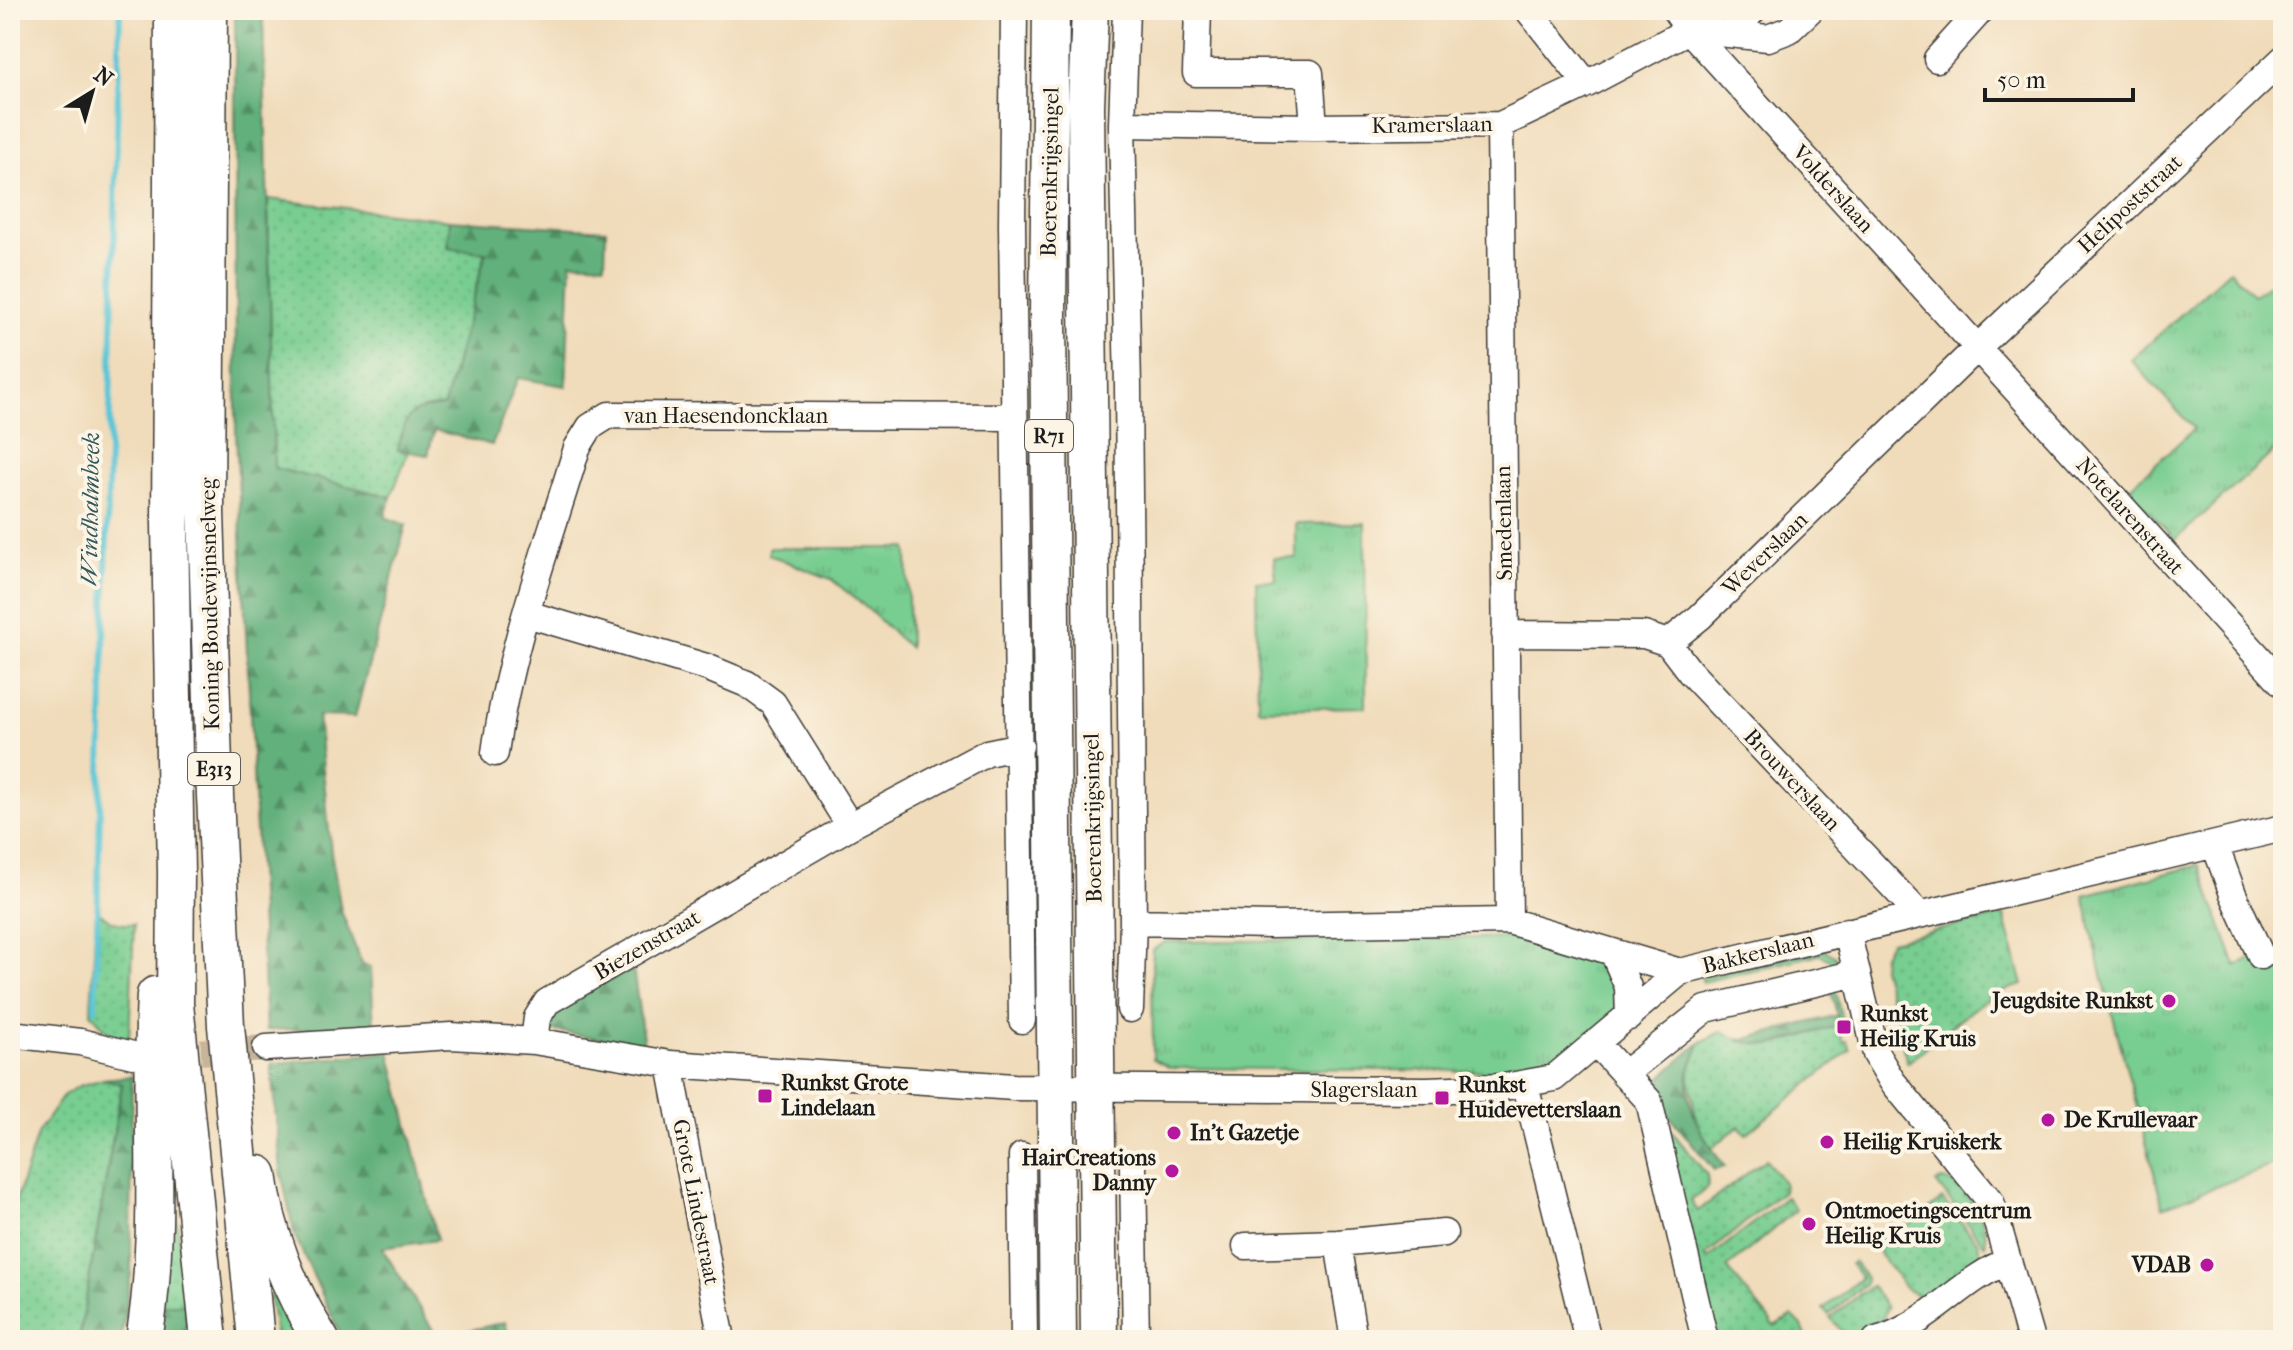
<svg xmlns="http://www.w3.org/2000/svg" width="2293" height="1350" font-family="'IM FELL French Canon',serif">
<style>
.grass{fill:url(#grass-dots);stroke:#4a7456;stroke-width:2}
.forest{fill:url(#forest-firs);stroke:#3f664c;stroke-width:2}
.park{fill:url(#park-tufts);stroke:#4a7456;stroke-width:2}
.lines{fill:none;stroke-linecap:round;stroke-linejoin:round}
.stream{stroke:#5bc6d6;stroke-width:6}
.minor-tunnel{stroke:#c6b59a;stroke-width:26;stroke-dasharray:26 13;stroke-linecap:butt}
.minor-casing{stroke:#3c3934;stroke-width:29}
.highway-casing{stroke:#3c3934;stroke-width:39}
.minor{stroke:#fff;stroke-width:26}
.highway{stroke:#fff;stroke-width:36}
.poi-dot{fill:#b5179e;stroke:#fcf5e5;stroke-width:3}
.labels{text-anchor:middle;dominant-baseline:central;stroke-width:8;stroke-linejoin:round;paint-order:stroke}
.shield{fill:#fcf5e5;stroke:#5f5d58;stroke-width:2}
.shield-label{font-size:20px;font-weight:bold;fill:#1c1c1c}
.street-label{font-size:22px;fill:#1c1c1c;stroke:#fcf5e5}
.poi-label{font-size:22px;font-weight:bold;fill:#1c1c1c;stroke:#fcf5e5;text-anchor:start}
.water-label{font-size:24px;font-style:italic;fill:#32585d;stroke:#fcf5e5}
</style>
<defs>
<pattern id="grass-dots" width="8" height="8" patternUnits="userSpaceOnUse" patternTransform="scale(2)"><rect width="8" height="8" fill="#78cd91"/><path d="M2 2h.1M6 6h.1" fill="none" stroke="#67af7c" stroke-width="1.8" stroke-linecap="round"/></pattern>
<pattern id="forest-firs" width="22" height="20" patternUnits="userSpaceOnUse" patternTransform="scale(2)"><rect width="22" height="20" fill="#62b07b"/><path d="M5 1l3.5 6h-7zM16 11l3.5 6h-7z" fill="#508e64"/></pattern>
<pattern id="park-tufts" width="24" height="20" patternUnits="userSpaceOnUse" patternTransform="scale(2)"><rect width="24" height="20" fill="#78cd91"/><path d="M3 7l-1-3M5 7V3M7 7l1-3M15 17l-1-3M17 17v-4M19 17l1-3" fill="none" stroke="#67af7c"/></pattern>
</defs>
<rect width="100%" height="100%" fill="#fcf5e5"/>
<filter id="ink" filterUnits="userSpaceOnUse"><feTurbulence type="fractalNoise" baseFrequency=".0125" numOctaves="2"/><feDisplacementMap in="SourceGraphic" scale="16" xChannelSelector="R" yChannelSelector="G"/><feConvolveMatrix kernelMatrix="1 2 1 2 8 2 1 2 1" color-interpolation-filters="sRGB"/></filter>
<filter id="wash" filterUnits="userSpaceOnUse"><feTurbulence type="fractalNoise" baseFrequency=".006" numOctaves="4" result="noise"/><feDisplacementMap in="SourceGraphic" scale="32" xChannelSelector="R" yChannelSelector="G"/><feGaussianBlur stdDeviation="1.8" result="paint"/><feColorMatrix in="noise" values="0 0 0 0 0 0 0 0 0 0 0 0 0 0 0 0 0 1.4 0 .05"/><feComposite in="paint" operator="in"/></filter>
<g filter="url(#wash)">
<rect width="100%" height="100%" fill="#f0dbba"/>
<!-- grass -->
<path class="grass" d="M268,199l182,21 -1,28 37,3 -42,155 -46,44 10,2 -17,45 -117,-29z
M96,909c12,12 21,16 38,15l-5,115 -17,-2 -21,-24z
M2004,915l19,70c-41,8 -83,52 -116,78l-25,-96 1,-13 8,-13z
M1820,949l14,6 8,13 -7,2 -2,-8 -13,-8 -117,28 -2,-5z
M1835,990l9,37 -3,4 2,10h4l3,9 -104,84 -7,-8 -28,23 -13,-21 -10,-54 12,-31 22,-12c41,25 76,6 118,-7l-9,-32z
M103,1079l19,5 -43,256h-69v-121l28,-87 26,-37 15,-9z
M1657,1113l50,62 1,12 -17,14 7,10 68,-52 18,25 -1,7 -78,65 3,3 78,-62 10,13 -69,58 48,59 17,-11 10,10 4,10 -14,4h-84z
M171,1155l14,149h-26z
M1942,1180c24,2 49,44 43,66l-49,-64z
M1942,1199l36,44 3,13 -44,37 -18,3 -13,-7 -26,-34 -4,-16 13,-17 10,11z
M1853,1262l13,16 -1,6 -37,31 -5,-6 38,-31 -11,-14z
M1871,1286l16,21c-5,23 -21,23 -41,29l-16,-18z
M283,1293l26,47h-33l-6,-44z"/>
<!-- forest -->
<path class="forest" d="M235,10h28l11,458 117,29 -6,20 21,8 -51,192 -37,-1 13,136 10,58 21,55 9,2 3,60 -108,3 -30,-595z
M450,220l156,10 -1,34 -34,-2 -5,124 -48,-8 -26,67 -58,-15 -6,25 -30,-5c7,-35 10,-41 46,-44l42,-154 -38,-4z
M633,968l11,78 -95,-16 2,-24z
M1838,1015l2,10 -70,20 -32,-4z
M1700,1043c-3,10 -10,21 -11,30 -6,35 17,69 36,94l-11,3 -67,-81z
M390,1052l47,188 -55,8 56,90 67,-16 5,18h-167l-49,-106 -13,-63 -10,-107z
M132,1076l-1,197 -10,67h-42l43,-256 -19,-5z
M159,1304h26l3,36h-31z"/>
<!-- park -->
<path class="park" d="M2230,270l23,25 30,-20v168l-108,97 -47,-51 66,-60 -63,-69z
M1365,523l1,184 -108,2 -2,-128 20,-1 -2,-22h22v-34z
M769,548h138l2,100 -40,-38 -38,-31 -62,-24z
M2199,865l37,101 47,-22v217l-120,46 -63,-240 -16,-72z
M1544,937l59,22 16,26 -5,32 -66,52 -67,2 -311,-3 -17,-9 -1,-109 13,-8z"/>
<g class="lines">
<!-- stream -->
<path class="stream" d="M95,1009l25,-999"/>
</g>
</g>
<g filter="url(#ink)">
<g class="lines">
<!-- minor-tunnel -->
<path class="minor-tunnel" d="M162,1054l104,-6"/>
<defs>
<path id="minor" d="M1014,10l-2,214 10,796
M1126,10l-4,114 6,262 5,536 -3,87
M1198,10l-2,63h114l4,54
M1528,10l59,74
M1675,10l14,20 594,654
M1689,30l79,8 21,-8 21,-20
M1733,34l20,-24
M1937,59l44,-49
M1122,124l192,3 186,-2 87,-41 102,-54 25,-20
M1500,125l9,796
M527,614l179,53 41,17 26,19 77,123
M1505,634l139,1 24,8 32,-26 277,-269 306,-289
M1668,643l22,29 229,242
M495,753c14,-104 52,-205 82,-305l13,-21 19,-12 405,2
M2215,845l18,49 28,62
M1133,922l138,3 238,-4 171,51 603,-144
M1847,931l29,123 16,27 99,121 40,138
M1613,952l15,35 1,30
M10,1034l70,8 53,13
M534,1041l3,-23 10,-16 303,-176 137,-73 33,-7
M1597,1044l52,57 56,239
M266,1048l185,-12 83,5 136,23 344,23 413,3 77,-3 50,-9 126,-106
M670,1064l52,276
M1624,1074l82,-65 151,-36
M1525,1085l63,255
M1022,1156l2,184
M1133,1167l3,173
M1338,1243l16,97
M1246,1246l92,-3 106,-10
M1876,1340c51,-13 84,-60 132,-79"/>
<path id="highway" d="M173,10l-3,514 6,350 -1,130 34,336
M209,10l-3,502 9,284 11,230 30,314
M1051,10l-3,305 10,1025
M1090,10l-4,95 13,1235
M259,1174c7,58 31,117 62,166
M144,1340c19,-113 5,-230 11,-345"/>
</defs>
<!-- minor casing -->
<use href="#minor" class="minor-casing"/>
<!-- highway casing -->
<use href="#highway" class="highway-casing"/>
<!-- minor -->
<use href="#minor" class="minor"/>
<!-- highway -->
<use href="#highway" class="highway"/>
</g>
</g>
<!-- markers -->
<g class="poi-dot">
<circle cx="2169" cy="1001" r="8"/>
<rect x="1836" y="1019" width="16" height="16" rx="4"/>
<rect x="757" y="1088" width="16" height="16" rx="4"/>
<rect x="1434" y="1090" width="16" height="16" rx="4"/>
<circle cx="2048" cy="1120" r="8"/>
<circle cx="1174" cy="1133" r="8"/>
<circle cx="1827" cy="1142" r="8"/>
<circle cx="1172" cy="1171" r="8"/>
<circle cx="1809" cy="1224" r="8"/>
<circle cx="2207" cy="1265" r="8"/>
</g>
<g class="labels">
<!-- shield labels -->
<g class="shield">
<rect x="1025" y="420" width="48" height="32" rx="6"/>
<rect x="188" y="753" width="52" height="32" rx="6"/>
</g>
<g class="shield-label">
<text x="1049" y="436">R71</text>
<text x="214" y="769">E313</text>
</g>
<!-- street labels -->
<g class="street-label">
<text transform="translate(1432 125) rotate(-1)">Kramerslaan</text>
<text transform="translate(1050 172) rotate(-89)">Boerenkrijgsingel</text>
<text transform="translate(1833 189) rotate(48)">Volderslaan</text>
<text transform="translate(2130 204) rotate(-43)">Helipoststraat</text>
<text x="726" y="416">van Haesendoncklaan</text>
<text transform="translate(2130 516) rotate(48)">Notelarenstraat</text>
<text transform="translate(1504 523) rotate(-91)">Smedenlaan</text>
<text transform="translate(1765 554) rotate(-44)">Weverslaan</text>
<text transform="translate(210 604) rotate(-91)">Koning Boudewijnsnelweg</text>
<text transform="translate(1792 780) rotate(47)">Brouwerslaan</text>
<text transform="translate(1093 818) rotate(-91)">Boerenkrijgsingel</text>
<text transform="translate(647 945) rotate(-30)">Biezenstraat</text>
<text transform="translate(1758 953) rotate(-14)">Bakkerslaan</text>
<text x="1364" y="1090">Slagerslaan</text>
<text transform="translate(696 1202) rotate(79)">Grote Lindestraat</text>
</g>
<!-- poi labels -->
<g class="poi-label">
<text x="2153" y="1001" text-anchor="end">Jeugdsite Runkst</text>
<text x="1860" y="1014">Runkst<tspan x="1860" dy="25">Heilig Kruis</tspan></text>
<text x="781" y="1083">Runkst Grote<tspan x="781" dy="25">Lindelaan</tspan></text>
<text x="1458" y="1085">Runkst<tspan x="1458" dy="25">Huidevetterslaan</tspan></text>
<text x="2064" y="1120">De Krullevaar</text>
<text x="1190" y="1133">In't Gazetje</text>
<text x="1843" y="1142">Heilig Kruiskerk</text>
<text x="1156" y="1158" text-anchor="end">HairCreations<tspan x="1156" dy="25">Danny</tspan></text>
<text x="1825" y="1211">Ontmoetingscentrum<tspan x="1825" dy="25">Heilig Kruis</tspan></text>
<text x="2191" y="1265" text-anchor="end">VDAB</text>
</g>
<!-- water labels -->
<g class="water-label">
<text transform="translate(90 509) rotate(-89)">Windhalmbeek</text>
</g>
</g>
<!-- margin -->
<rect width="2293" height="1350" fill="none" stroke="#fcf5e5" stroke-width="40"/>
<!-- north arrow -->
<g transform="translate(92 92) rotate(37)" stroke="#fcf5e5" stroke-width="6" paint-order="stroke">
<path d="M0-6L14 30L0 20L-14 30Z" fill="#1c1c1c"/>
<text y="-12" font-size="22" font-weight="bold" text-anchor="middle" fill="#1c1c1c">N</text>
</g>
<!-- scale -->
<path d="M1985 88v12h148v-12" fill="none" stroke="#1c1c1c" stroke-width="4"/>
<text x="1997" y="88" font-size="24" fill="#1c1c1c" stroke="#fcf5e5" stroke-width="6" paint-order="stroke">50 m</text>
</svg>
